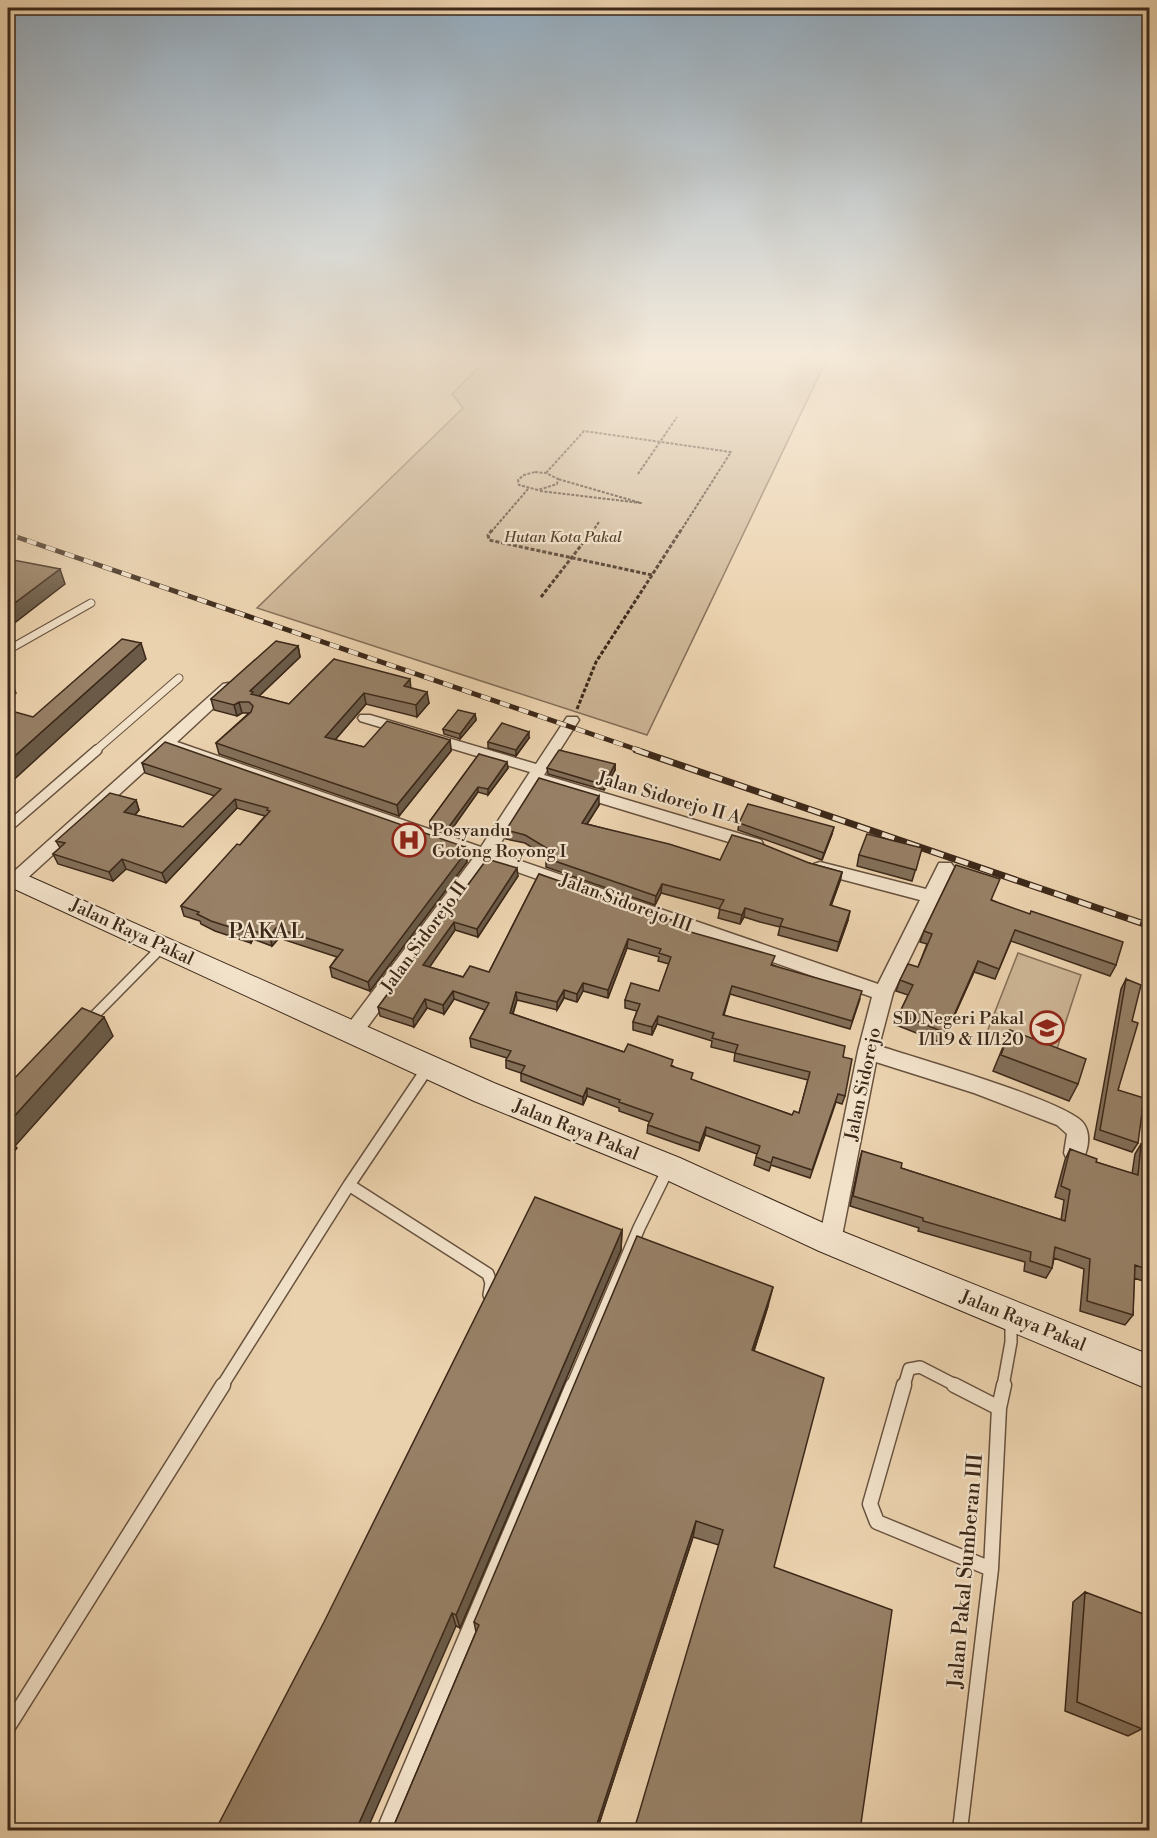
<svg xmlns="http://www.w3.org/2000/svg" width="1157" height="1838" font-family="'Libre Bodoni',serif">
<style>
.green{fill:#cdb595;stroke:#846e57;stroke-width:1.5}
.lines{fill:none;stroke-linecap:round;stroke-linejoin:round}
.service-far3-casing{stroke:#68523e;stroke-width:9}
.service-far2-casing{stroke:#68523e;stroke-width:12}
.service-far1-casing{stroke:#68523e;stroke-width:14}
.service-casing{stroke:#68523e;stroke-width:17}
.minor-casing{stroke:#68523e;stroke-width:3}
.secondary-casing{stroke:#3c2819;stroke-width:2}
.path-far1{stroke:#3c2819;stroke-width:2;stroke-dasharray:3 1.5;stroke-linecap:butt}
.path{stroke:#3c2819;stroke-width:3;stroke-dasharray:4 2;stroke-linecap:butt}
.service-far3{stroke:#f2e2ca;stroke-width:7}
.service-far2{stroke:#f2e2ca;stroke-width:9}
.service-far1{stroke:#f2e2ca;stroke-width:11}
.service{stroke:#f2e2ca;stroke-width:14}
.minor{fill:#f2e2ca;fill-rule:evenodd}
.secondary{fill:#f2e2ca;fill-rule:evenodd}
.rail-far1-casing{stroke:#3c2819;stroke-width:5}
.rail-casing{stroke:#3c2819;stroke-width:7}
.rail-far1{stroke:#f2e2ca;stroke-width:4;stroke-dasharray:10;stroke-linecap:butt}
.rail{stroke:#f2e2ca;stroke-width:4.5;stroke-dasharray:13;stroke-linecap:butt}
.wall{fill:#826e58;stroke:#3c2819;stroke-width:1.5;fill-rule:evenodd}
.shaded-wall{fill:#6a5a47;stroke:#3c2819;stroke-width:1.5}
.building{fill:#978066;stroke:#3c2819;stroke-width:1.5;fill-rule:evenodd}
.labels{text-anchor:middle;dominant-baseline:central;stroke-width:4.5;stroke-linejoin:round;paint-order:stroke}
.far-park-label{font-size:15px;font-style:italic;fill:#594432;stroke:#f2e2ca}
.street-label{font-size:18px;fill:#3c2819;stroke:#f2e2ca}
.poi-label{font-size:18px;fill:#3c2819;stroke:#f2e2ca;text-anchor:start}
.quarter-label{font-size:21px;letter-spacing:1.5px;fill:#3c2819;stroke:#f2e2ca}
.near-street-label{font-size:21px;fill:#3c2819;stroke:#f2e2ca}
</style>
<rect width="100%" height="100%" fill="#ebd2ae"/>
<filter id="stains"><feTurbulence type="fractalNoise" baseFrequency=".00333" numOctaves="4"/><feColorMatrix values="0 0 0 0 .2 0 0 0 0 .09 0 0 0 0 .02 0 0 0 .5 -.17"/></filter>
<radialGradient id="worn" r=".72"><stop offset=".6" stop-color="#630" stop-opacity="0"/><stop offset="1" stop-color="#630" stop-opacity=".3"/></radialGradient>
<!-- green -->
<path class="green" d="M488,358l339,1 -180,376 -390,-127 206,-200 -11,-14z
M1018,953l63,22 -27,83 -67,-26z"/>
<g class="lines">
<defs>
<path id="service-far3" d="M8,650l83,-47
M95,751l84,-73"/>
<path id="service-far2" d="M8,827l89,-77
M89,1021l74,-75"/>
<path id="service-far1" d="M349,1185l139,89 3,9 -2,12
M222,1386l127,-201 78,-116
M572,1386l67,-158 29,-59
M904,1386l5,-17 11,-2 37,19
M1003,1386l8,-44v-21"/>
<path id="service" d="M904,1385l-34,119 7,18 114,47
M954,1385l45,23
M8,1727l215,-342
M384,1830l189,-445
M960,1830l31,-261 8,-161 5,-23"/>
<path id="minor" d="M228,683l5,1 2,3 -2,3 -56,52 304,105 49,-75 -170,-51 -2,-3 2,-3h10l166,49 31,-47h10l2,3 -35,55 217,65 2,4 -2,4 -6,2 -217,-66 -43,68 383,132 42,-84 -106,-28 -3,-4 3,-4 6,-2 106,27 13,-26h12l3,4 -61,126 -14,53c34,11 191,56 205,78 7,11 4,25 -1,36l-8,2 -8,-2 -3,-7 3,-19 -10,-9 -83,-32 -98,-31 -35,179 -3,7 -8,3 -8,-3 -3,-7 39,-190 14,-54 -383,-135 -129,175 -7,3 -7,-3 -3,-5 3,-5 128,-170 -305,-108 -147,134h-12l-2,-4 2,-4 213,-191z"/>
<path id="secondary" d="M8,867l486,216 186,75 161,73 309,124v35l-331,-139 -161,-75 -184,-75 -466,-215z"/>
</defs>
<!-- service-far3 casing -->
<use href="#service-far3" class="service-far3-casing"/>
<!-- service-far2 casing -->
<use href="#service-far2" class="service-far2-casing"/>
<!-- service-far1 casing -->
<use href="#service-far1" class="service-far1-casing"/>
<!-- service casing -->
<use href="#service" class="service-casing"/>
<!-- minor casing -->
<use href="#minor" class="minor-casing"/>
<!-- secondary casing -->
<use href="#secondary" class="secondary-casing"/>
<!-- path-far1 -->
<path class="path-far1" d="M535,472l11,1 12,6 -1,5 -19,6 -19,-5 -1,-5 6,-5z
M546,473l38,-42 147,21 -51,80
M638,474l39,-57
M540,491l101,12 -83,-24
M491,532l37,-43
M592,532l7,-10"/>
<!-- path -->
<path class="path" d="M492,530l-4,5 1,5 163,35
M541,597l52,-67
M577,709l19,-47 85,-132"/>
<!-- service-far3 -->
<use href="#service-far3" class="service-far3"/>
<!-- service-far2 -->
<use href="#service-far2" class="service-far2"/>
<!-- service-far1 -->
<use href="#service-far1" class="service-far1"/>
<!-- service -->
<use href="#service" class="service"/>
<!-- minor -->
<use href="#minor" class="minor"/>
<!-- secondary -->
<use href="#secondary" class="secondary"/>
<defs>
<path id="rail-far1" d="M8,534l633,217"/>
<path id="rail" d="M636,750l514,176"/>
</defs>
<!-- rail-far1 casing -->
<use href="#rail-far1" class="rail-far1-casing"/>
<!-- rail casing -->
<use href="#rail" class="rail-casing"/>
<!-- rail-far1 -->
<use href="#rail-far1" class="rail-far1"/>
<!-- rail -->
<use href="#rail" class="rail"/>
</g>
<!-- wall -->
<path class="wall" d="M298,646l2,11 -41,39 30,8 45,-45 77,29 18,15 -12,14 -51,-13 -31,36 29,7 86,-7 1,11 -52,65 -180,-62 -3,-11 33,-30h-7l-5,3 -23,-6 -3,-11z
M475,714l1,6 -16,19 -16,-5 -1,-5z
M529,738l-13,18 -28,-8v-6z
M479,754l29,14 -20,27 -10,-3 -29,41 -19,-6v-6z
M142,763l323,84 2,15 -97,129 -38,-14 -2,-10 7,-10 -58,-19 -7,8 -19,-7 -2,4 -36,-12 -14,-7 -1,-3 -16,-5 -3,-10 59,-61 25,-29 -28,-8 -71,75 -40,-14 -13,12 -55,-17 -5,-10 7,-6 -4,-7 80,-41 3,10 -4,5 48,12 32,-31 -70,-23z
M615,764v6l-11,20 -56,-16 -1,-6z
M599,805l-12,19 133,36 89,3 33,9 -2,9 -9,25 17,14 -11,31 -59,-16 2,-8 -20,-5 -16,-5 -4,7 -22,-6 2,-9 -59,-16 -6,12 -109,-38v-9l1,-1 -22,-14 -19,-4v-9z
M739,823l93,11 -10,26 -84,-30z
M922,848l-10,33 -55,-15 2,-11z
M487,859l31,17 -40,61 -23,-7 -26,37 34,10 26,-5 50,-98 149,57 85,34 87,34 -10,30 -120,-35 -6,21 119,42 2,39 -3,8 -6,-2 -26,76 -39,-13 -2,6 -15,-6 3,-11 -52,-19 -6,16 -21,-7 -31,-11 1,-8 2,-3 -31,-11v-3l-32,-12 -4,9 -62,-24v-8l-15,-5v-8l1,-2 -36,-11 -1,-9 15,-28 -31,-11 -10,15 -17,-6 -13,19 -34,-11 -2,-9zM627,948l32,9 -1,4 11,3 -10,27 -34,9v8l12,3 -4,11v8l19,5 5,-11 55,17 -1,6 24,6 -1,8 74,19 -9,33 -7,2 -100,-35 -19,-14 -49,-14 -111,-38 4,-14 40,10 7,-12 13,4 6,-11 25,7z
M992,900l124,65 -6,11 -99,-35 -16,38 -21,-7 -32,71 -46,-18 3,-11 9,-19 -12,-4 4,-11 18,-13 9,-23 -7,-2 4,-11z
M1126,979l6,42 -14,69 20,53 -6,9 -38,-13 27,-150z
M1010,1030l68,54 -9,17 -76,-30z
M1141,1144l8,2v137l-15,-5 -1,37 -8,10 -45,-14 4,-42 -30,-11 -2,10 -6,10 -22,-7 1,-9 -107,-31 1,-3 -69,-22 9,-44 3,-11 39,17 160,52 3,-20 -9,-3 10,-37 5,-11 26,13 36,12 3,-20z
M622,1230l-1,20 -161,378 -4,-2 -239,201z
M768,1306l-14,45 20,216 86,263 -141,-285 -26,-8 -96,293h-205l84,-198 -2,-10z
M1085,1592l57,137 -14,7 -63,-25 8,-109z"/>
<!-- shaded-wall -->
<path class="shaded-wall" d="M60,569l5,15 -57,44v-20z
M141,643l5,16 -138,126v-23z
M298,646l2,11 -45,43 -5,-9z
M9,677l7,16 -8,7v-21z
M410,679l1,11 -7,-4z
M427,692l2,11 -12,14 -1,-12z
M364,693l2,11 -38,44 -3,-11z
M239,702l3,11 -5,3 -3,-11z
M475,714l1,6 -16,19v-5z
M529,732v6l-13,18v-6z
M450,740l1,11 -52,65 -2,-11z
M507,762l1,6 -20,27v-6z
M615,764v6l-11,20v-5z
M478,787v5l-29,41 -1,-5z
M599,796v9l-17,27v-9z
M235,799l2,9 -71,75 -4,-10z
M136,800l3,10 -11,12 -4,-10z
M834,827l-2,7 -10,26 2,-7z
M465,847l2,15 -97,129 -2,-9z
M122,859l4,10 -13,12 -4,-9z
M517,868l1,8 -40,61 -1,-8z
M842,872l-2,9 -12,33 2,-9z
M662,884l-1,9 -6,12 1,-9z
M745,908l-1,9 -4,7 2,-9z
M850,911l-2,9 -11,31 2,-9z
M454,922l1,8 -30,44 -2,-9z
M276,928l3,10 -7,8 -2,-10z
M251,930l2,9 -2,4 -3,-10z
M628,939l-1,9 -19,50v-8z
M978,961l-4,11 -32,71 4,-10z
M583,983v8l-6,11v-8z
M564,990v8l-7,12v-8z
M453,991l1,8 -10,15 -1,-9z
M516,992l1,8 -7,21v-8z
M425,999l2,9 -13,19 -1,-8z
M658,1016l-1,8 -5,11v-8z
M104,1017l9,19 -98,110 2,2 -9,11v-36z
M587,1088v8l-4,9v-8z
M706,1127l-1,8 -6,16 1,-8z
M622,1230l-1,20 -161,378 -4,-13z
M773,1287l-5,19 -20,63 4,-19z
M696,1521l-3,16 -96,293h-2z
M452,1613l4,13 -89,204h-11z"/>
<!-- building -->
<path class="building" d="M8,559l52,10 -52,39z
M122,639l19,4 -133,119v-52l25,7z
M276,641l22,5 -48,45 3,1 -2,2 38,10 45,-45 76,20 -6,7 23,6 -11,13 -52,-12 -39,44 39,10 23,-26 63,19 -53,65 -181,-62 35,-31 2,-6 -4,-4h-10l-5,3 -23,-6z
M458,710l17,4 -15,20 -17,-5z
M502,723l27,9 -13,18 -28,-8z
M165,742l300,105 -3,4 4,1 -98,130 -38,-15 13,-17 -67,-22 -6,8 -19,-6 -3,3 -37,-12 -14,-7 2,-2 -18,-6 56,-62 3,1 30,-34 -3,-1 1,-2 -33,-9 -73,74 -40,-14 -13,13 -56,-18 12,-11 -9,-2 54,-48 26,7 -12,12 59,15 38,-38 -79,-26z
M559,750l56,14 -11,21 -57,-17z
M479,754l28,8 -19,27 -10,-2 -30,41 -18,-7z
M539,778l60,18 -17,27 87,21 51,16 12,-25 28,8 49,20 33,9 -12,33 20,6 -11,31 -59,-16 3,-7 -22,-6 -16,-5 -3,7 -23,-6 5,-9 -62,-16 -6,12 -110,-38 4,-8 -25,-15 -19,-5z
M748,804l86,23 -10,26 -85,-30z
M867,834l55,14 -6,22 -57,-15z
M487,859l30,9 -40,61 -23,-7 -31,43 40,12 7,-11 19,6 50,-98 150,52 -2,5 88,25 -4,9 91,26 -10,30 -120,-35 -9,29 122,31 -2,11 9,2 -7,37 -7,-2 -26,76 -39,-13 -2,6 -15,-6 4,-11 -54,-19 -6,16 -21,-7 -31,-11 5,-11 -34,-12 1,-2 -33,-12 -4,9 -62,-24 4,-7 -19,-6 5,-9 -41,-13 19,-35 -36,-12 -10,14 -18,-6 -12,20 -35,-12zM628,939l33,10 -2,4 12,4 -12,34 -28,-8 -6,17 15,4 -7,18 19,5 6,-11 56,17 -2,5 26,7 -3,8 75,19 -11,41 -5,-2 -2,4 -101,-36 2,-6 -22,-7 2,-6 -45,-16 -4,8 -114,-39 6,-21 41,10 7,-12 13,4 6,-11 25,7z
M956,865l44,14 -9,21 39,14 1,-3 92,31 -7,23 -101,-35 -16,39 -21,-8 -32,72 -47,-19 14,-29 -13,-5 8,-16 10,3 14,-33 -8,-3z
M1126,979l15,6 -9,36 6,2 -20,67 26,8 -6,45 -38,-13z
M82,1008l22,9 -96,106v-38z
M1010,1030l76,29 -8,25 -77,-29z
M1141,1144l8,2v124l-14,-5 -2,50 -46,-14 3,-42 -35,-12 -3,21 -22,-7 1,-9 -108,-31v-3l-70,-22 9,-45 40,12 -1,5 164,53 5,-31 -9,-4 9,-37 27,10 -1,3 42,13z
M535,1197l87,33 -166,385 -4,-2 -96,217h-143l4,-3 107,-205z
M637,1236l136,51 -21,63 72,28 -50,189 118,43 -32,220h-226l89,-300 -27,-9 -101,309h-203l87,-205 -5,-3z
M1085,1592l61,23 -4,114 -65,-27z"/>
<!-- sky -->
<linearGradient id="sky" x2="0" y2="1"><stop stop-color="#91a9bc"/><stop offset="0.58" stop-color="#f6ebdb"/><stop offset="1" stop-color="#f6ebdb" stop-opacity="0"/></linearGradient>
<rect width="1157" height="616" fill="url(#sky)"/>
<!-- icons -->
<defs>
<symbol id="hospital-ring" viewBox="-11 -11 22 22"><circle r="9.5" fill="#f2e2ca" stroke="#8f2418" stroke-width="1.5"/><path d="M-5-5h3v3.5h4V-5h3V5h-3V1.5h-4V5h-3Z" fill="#8f2418"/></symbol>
<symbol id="school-ring" viewBox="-11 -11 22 22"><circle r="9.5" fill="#f2e2ca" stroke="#8f2418" stroke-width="1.5"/><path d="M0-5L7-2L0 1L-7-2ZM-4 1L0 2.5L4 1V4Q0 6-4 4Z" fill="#8f2418"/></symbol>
</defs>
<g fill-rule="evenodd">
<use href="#hospital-ring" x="390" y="821" width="38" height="38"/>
<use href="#school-ring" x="1028" y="1009" width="38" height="38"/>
</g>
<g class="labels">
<!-- far-park labels -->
<g class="far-park-label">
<text x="563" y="537">Hutan Kota Pakal</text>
</g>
<!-- street labels -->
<g class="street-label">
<text transform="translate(669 798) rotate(16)">Jalan Sidorejo II A</text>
<text transform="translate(626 903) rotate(20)">Jalan Sidorejo III</text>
<text transform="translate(132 932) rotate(25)">Jalan Raya Pakal</text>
<text transform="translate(424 937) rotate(-54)">Jalan Sidorejo II</text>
<text transform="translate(863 1084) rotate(-78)">Jalan Sidorejo</text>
<text transform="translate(576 1130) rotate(22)">Jalan Raya Pakal</text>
<text transform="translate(1023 1321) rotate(22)">Jalan Raya Pakal</text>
</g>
<!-- poi labels -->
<g class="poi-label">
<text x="432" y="830">Posyandu<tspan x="432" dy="21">Gotong Royong I</tspan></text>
<text x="1024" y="1018" text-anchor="end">SD Negeri Pakal<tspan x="1024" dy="21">I/119 &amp; II/120</tspan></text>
</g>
<!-- quarter labels -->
<g class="quarter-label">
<text x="267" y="932">PAKAL</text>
</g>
<!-- near-street labels -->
<g class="near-street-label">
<text transform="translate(966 1571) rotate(-85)">Jalan Pakal Sumberan III</text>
</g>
</g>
<!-- margin -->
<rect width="1157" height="1838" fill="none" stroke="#ebd2ae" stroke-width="30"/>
<rect x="9" y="9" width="1139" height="1820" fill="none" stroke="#3c2819" stroke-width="3"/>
<rect x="15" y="15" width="1127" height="1808" fill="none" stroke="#3c2819" stroke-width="1.5"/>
<rect width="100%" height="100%" filter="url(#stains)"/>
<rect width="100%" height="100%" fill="url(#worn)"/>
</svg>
